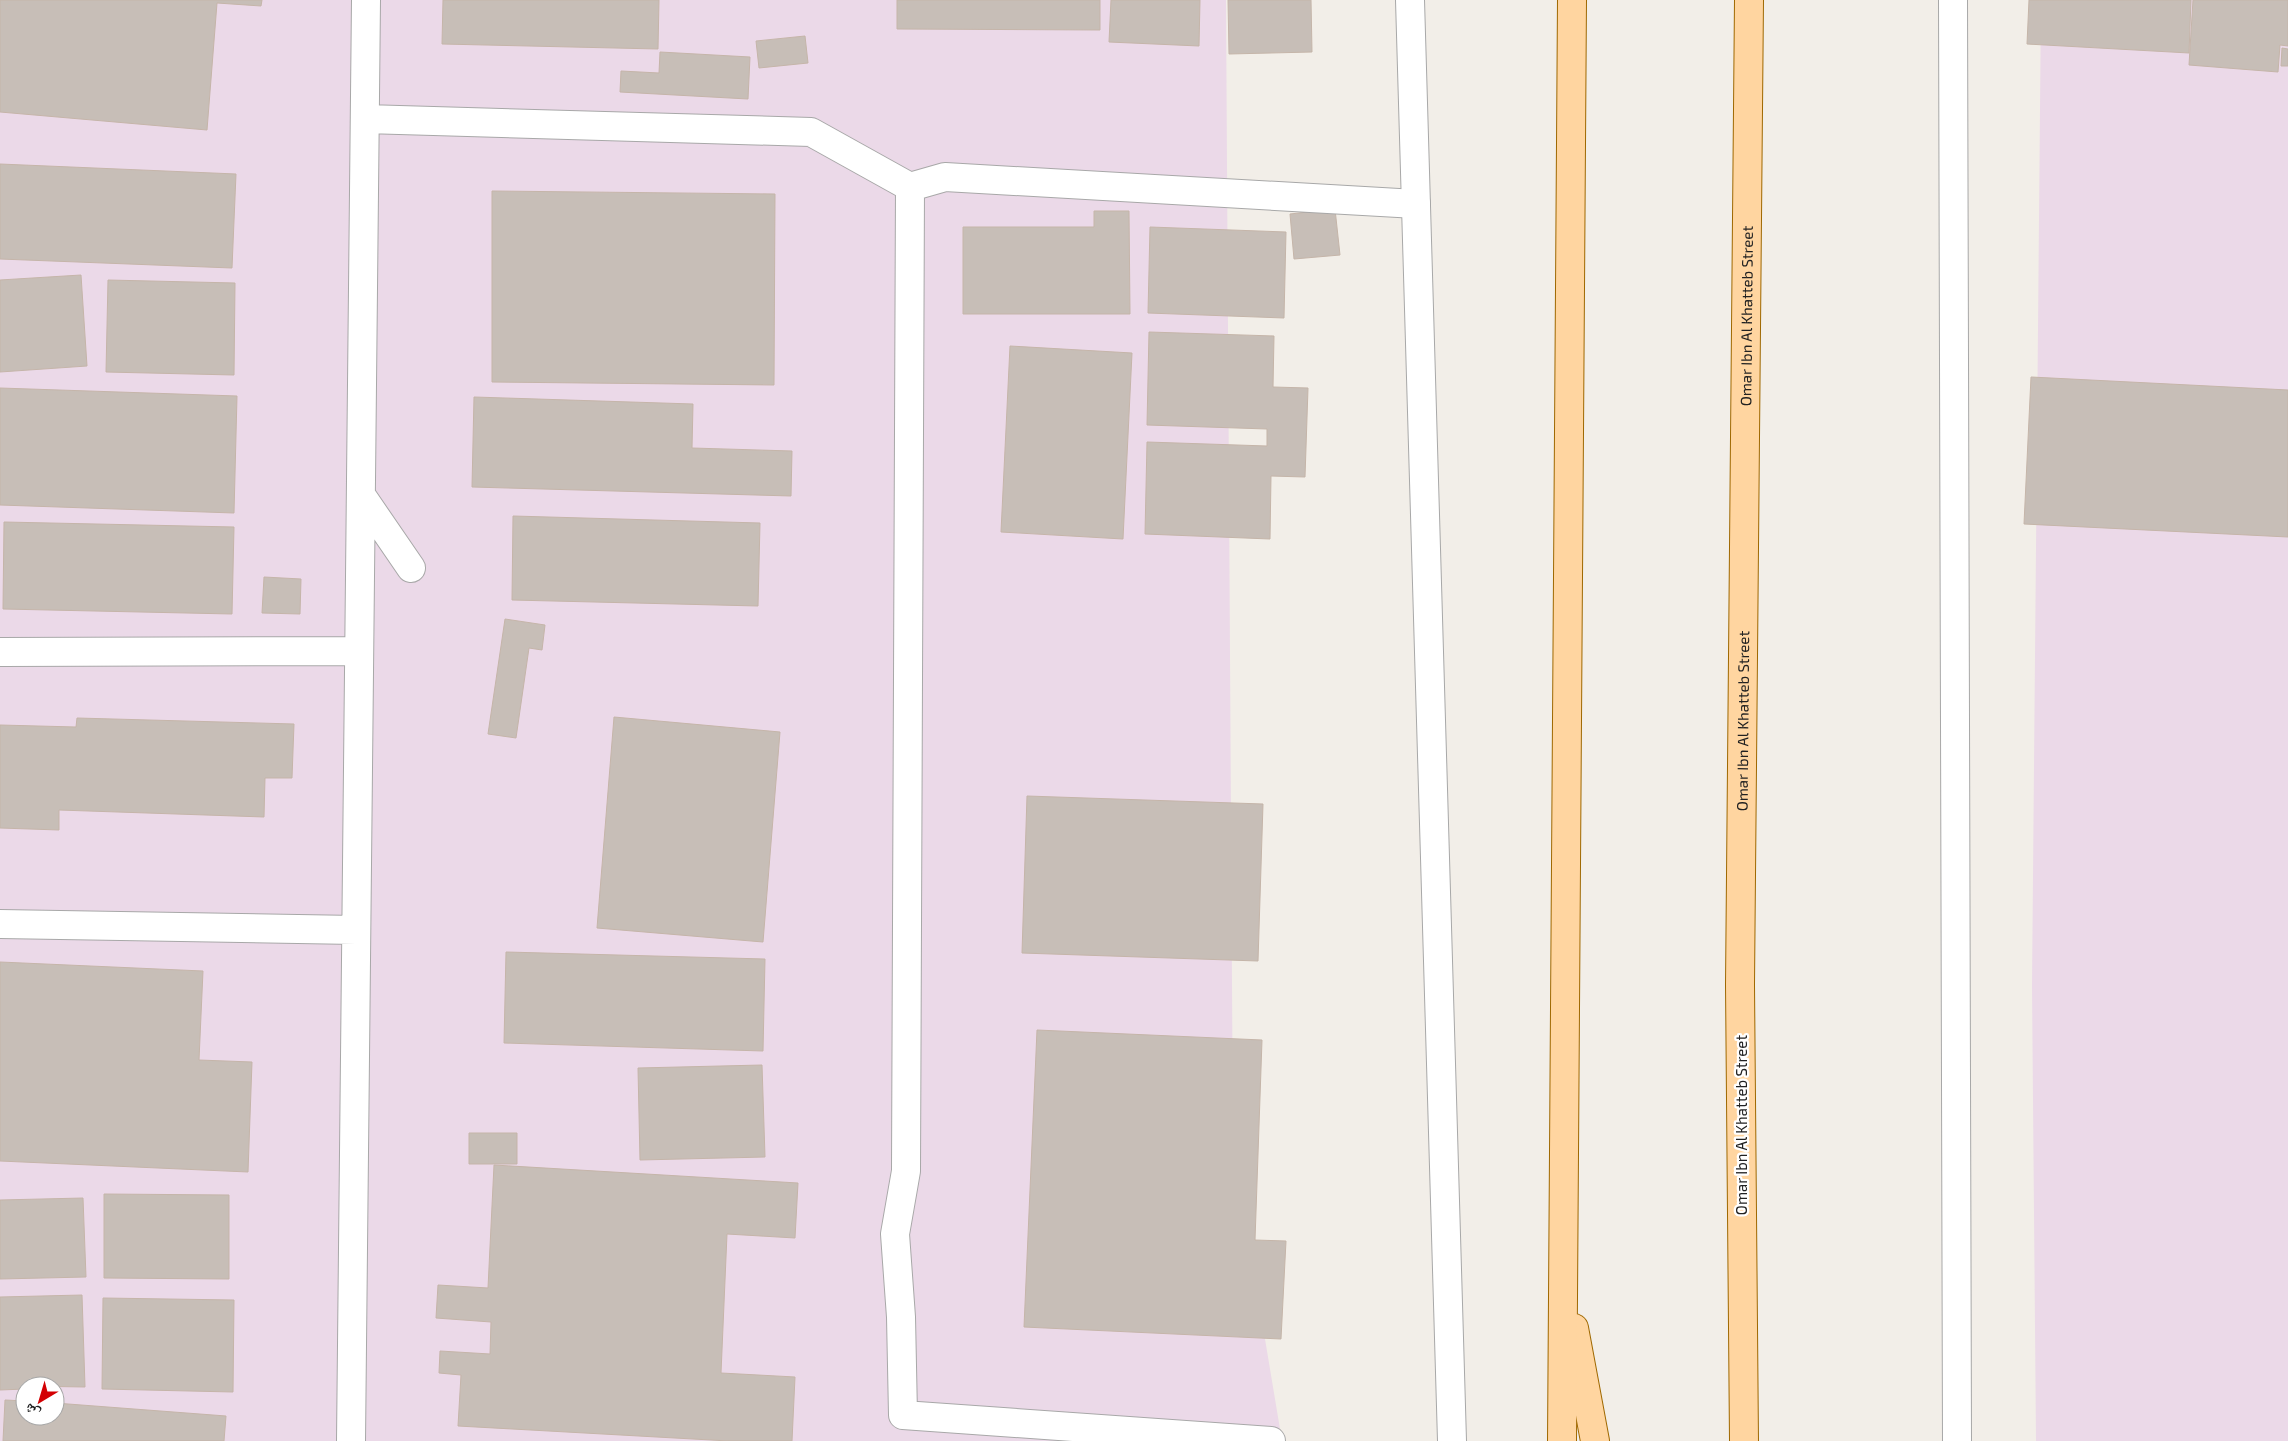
<svg xmlns="http://www.w3.org/2000/svg" width="2288" height="1441" font-family="'Exo 2','Noto Naskh Arabic',sans-serif">
<style>
.industrial{fill:#ebd9e8;fill-rule:evenodd}
.building{fill:#c7beb7;stroke:#c5b5a9}
.lines{fill:none;stroke-linecap:round;stroke-linejoin:round}
.minor-casing{stroke:#a8a8a8;stroke-width:30}
.tertiary-casing{stroke:#a8a8a8;stroke-width:30}
.primary-casing{stroke:#9f6800;stroke-width:30}
.minor{stroke:#fff;stroke-width:28}
.tertiary{stroke:#fff;stroke-width:28}
.primary{stroke:#ffd5a0;stroke-width:28}
.labels{text-anchor:middle;dominant-baseline:central;stroke-width:4.5;stroke-linejoin:round;paint-order:stroke}
.street-label{font-size:15px;fill:#212121;stroke:#fff}
</style>
<rect width="100%" height="100%" fill="#f2eee8"/>
<!-- industrial -->
<path class="industrial" d="M0,0h1226l7,1147 49,294h-1282zM25,1386h30v30h-30z
M2041,0h247v1441h-252l-4,-455z"/>
<!-- building -->
<path class="building" d="M0,0h262l-1,6 -44,-3 -10,127 -207,-18z
M443,0h216l-1,49 -216,-5z
M897,0h203v30l-203,-1z
M1111,0h89l-1,46 -90,-4z
M1228,0h83l1,52 -83,2z
M2029,0h162l-2,53 -162,-9z
M2193,0h95v46l-8,-1 -2,27 -89,-7z
M805,36l3,27 -49,5 -3,-27z
M2282,48l6,1v17h-7z
M660,52l90,5 -2,42 -128,-7 1,-21 38,2z
M0,164l236,10 -4,94 -232,-9z
M492,191l283,3 -1,191 -282,-3z
M1335,209l5,46 -46,4 -4,-45z
M1094,211h35l1,103h-167v-87h131z
M1150,227l136,5 -2,86 -136,-5z
M81,275l6,91 -87,6v-92z
M108,280l127,3 -1,92 -128,-3z
M1149,332l125,4 -1,51 35,1 -3,89 -34,-1 -1,63 -125,-5 2,-92 120,4v-17l-120,-4z
M1010,346l122,7 -9,186 -122,-7z
M2031,377l257,13v147l-264,-13z
M0,388l237,8 -3,117 -234,-8z
M474,397l219,7 -1,44 100,3 -1,45 -319,-9z
M513,516l247,7 -2,83 -246,-6z
M4,522l230,5 -2,87 -229,-5z
M264,577l37,2 -1,35 -38,-1z
M505,619l40,6 -3,25 -13,-2 -13,90 -28,-4z
M614,717l166,15 -17,210 -166,-14z
M77,718l217,6 -2,54h-27l-1,39 -205,-7v20l-59,-2v-103l76,2z
M1027,796l236,8 -5,157 -236,-8z
M506,952l259,7 -2,92 -259,-8z
M0,962l203,9 -4,89 53,2 -4,110 -248,-11z
M1037,1030l225,10 -7,200 31,1 -5,98 -257,-12z
M762,1065l3,92 -125,3 -2,-92z
M469,1133h48v31h-48z
M494,1165l304,18 -3,55 -68,-4 -6,139 74,4 -3,64h-63l-271,-15 3,-51 -22,-2 1,-22 50,3 1,-32 -55,-4 2,-33 50,3z
M104,1194l125,1v84l-125,-1z
M83,1198l3,79 -86,2v-79z
M82,1295l3,92 -60,-1v3l-25,1v-93z
M103,1298l131,2 -1,92 -131,-3z
M5,1400l20,1v15h30v-13l171,13 -2,25h-221z"/>
<g class="lines">
<defs>
<path id="minor" d="M1953,0l4,1441
M365,119l446,13 99,55 35,-10 471,27
M910,187l-4,984 -11,63 6,83 2,98 368,26
M361,495l50,73
M0,652l359,-1
M0,924l356,6
M351,1441l15,-1441"/>
<path id="tertiary" d="M1410,0l42,1441"/>
<g id="primary">
<path d="M1574,1328l21,113"/>
<path d="M1562,1441l10,-1441"/>
<path id="s1" d="M1744,1441l-4,-456 9,-985"/>
</g>
</defs>
<!-- minor casing -->
<use href="#minor" class="minor-casing"/>
<!-- tertiary casing -->
<use href="#tertiary" class="tertiary-casing"/>
<!-- primary casing -->
<use href="#primary" class="primary-casing"/>
<!-- minor -->
<use href="#minor" class="minor"/>
<!-- tertiary -->
<use href="#tertiary" class="tertiary"/>
<!-- primary -->
<use href="#primary" class="primary"/>
</g>
<g class="labels">
<!-- street labels -->
<g class="street-label">
<text stroke="none"><textPath href="#s1" startOffset="1125">Omar Ibn Al Khatteb Street</textPath></text>
<text stroke="none"><textPath href="#s1" startOffset="720">Omar Ibn Al Khatteb Street</textPath></text>
<text transform="translate(1741 1125) rotate(-90)">Omar Ibn Al Khatteb Street</text>
</g>
</g>
<!-- north arrow -->
<g transform="translate(40 1401) rotate(218)"><circle r="24" fill="#ffffff" stroke="#a6a6a6"/>
<path d="M0-4L9 19L0 12L-9 19Z" fill="#d30003"/>
<text y="-8" font-size="14" font-weight="bold" text-anchor="middle" fill="#212121">ش</text>
</g>
</svg>
